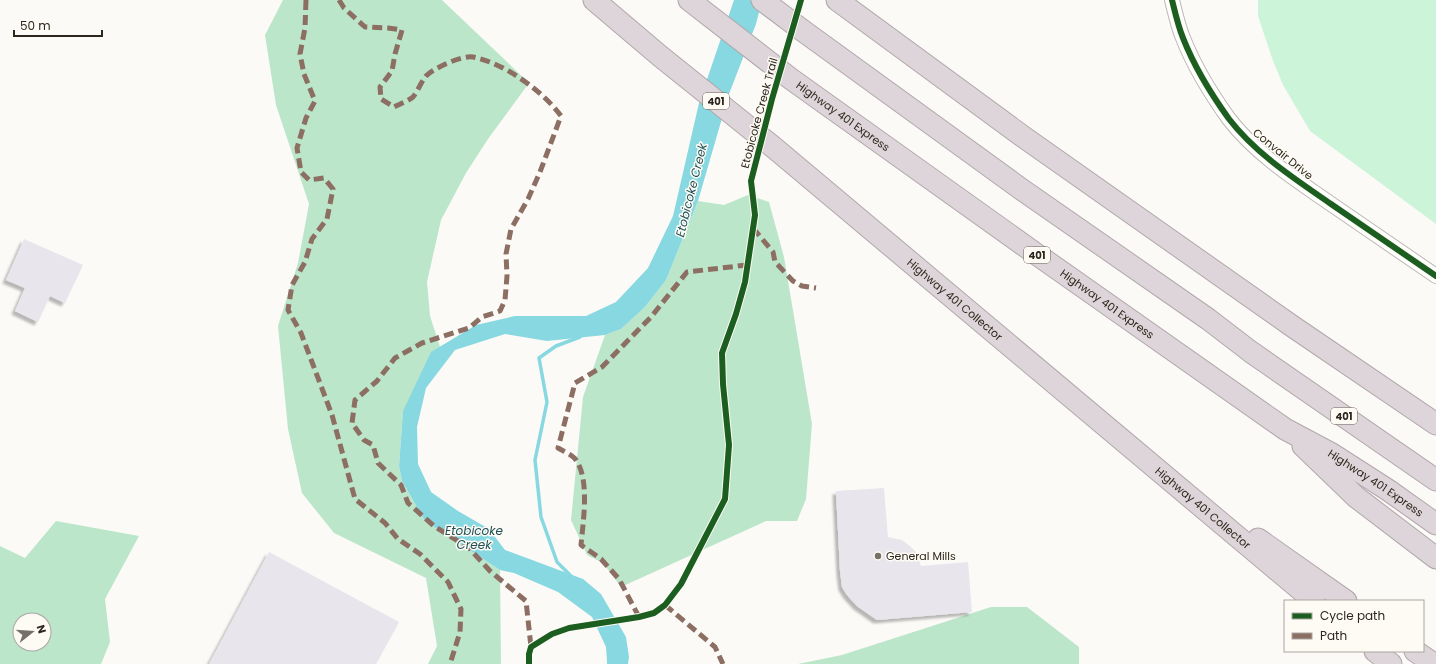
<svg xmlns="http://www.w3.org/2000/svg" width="1436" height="664" font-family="Poppins,sans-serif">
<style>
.green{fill:#ccf4d9}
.forest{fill:#bbe6c9;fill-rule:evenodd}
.water{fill:#87d8e1}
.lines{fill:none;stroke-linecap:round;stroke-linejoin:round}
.stream{stroke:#87d8e1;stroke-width:3.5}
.building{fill:#e8e5ed;filter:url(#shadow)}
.minor-casing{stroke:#bcb9b2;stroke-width:16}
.highway-casing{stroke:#b1a8ac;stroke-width:23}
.minor{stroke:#fffefe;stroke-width:14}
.highway{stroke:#ddd5d9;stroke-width:21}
.quiet{stroke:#8d6e63;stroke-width:5;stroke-dasharray:10 5;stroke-linecap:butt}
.cycleway-casing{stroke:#fefbf5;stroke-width:8}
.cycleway{stroke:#1b5e20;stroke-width:6}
.poi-dot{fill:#757169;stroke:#fefbf5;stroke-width:1.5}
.labels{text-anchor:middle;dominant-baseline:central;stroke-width:3;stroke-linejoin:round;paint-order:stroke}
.shield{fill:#fefbf5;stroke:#6b675d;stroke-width:1}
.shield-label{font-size:10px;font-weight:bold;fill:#2c271c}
.street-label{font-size:11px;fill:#2c271c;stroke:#fefbf5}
.poi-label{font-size:11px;fill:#2c271c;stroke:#fefbf5;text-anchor:start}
.water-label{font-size:12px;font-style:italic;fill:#205258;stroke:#fefbf5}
</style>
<defs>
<filter id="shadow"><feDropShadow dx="-3.5" dy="3.5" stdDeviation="1" flood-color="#0004"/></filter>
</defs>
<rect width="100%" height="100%" fill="#fcfaf7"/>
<!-- green -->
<path class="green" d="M1258,0h178v224l-126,-93 -27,-46 -10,-24 -15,-45z"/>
<!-- forest -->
<path class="forest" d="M283,0h159l87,83 -41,56 -22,34 -25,47 -14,62 3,34 13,40 -40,55 -4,55 3,15 23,40 75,49 1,94h-73l9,-18 -11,-68 -92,-45 -32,-40 -14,-64 -10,-103 20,-63 11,-59 -33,-99 -11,-70z
M748,195l21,7 15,55 28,167 -6,75 -9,22h-31l-145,66 -18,-24 -16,-8 -16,-35 12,-123 22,-62 16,-6 24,-22 21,-27 32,-79 26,4z
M56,521l83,15 -34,63 5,43 -9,22h-101v-118l25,12zM20,620h24v24h-24z
M991,607h36l52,40v17h-281l44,-9z"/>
<!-- water -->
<path class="water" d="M734,0h28l-6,24 -27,70 -31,107 -32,79 -21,27 -24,22 -16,6 -58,6 -42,-7 -50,16 -29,38 -9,39 1,37 13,28 27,19 31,18 16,21 78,29 18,15 25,43 3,20 -1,7h-21v-3l-1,-14 -14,-30 -34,-25 -44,-19 -14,-3 -75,-49 -23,-40 -3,-15 4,-55 28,-59 45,-27 39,-9h71l30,-14 32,-34 25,-52 26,-113z"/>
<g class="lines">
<!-- stream -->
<path class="stream" d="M571,576l-14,-14 -16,-45 -6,-57 12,-58 -8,-44 17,-12 24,-9"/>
</g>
<!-- building -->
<path class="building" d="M24,239l59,26 -18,38 -15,-7 -12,26 -23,-11 10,-23 -19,-8z
M884,488l4,49 14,3 9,7 5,5 5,14 47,-4 4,50 -95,8 -20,-14 -10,-11 -5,-8 -2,-16 -4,-80z
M269,552l130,70 -23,42h-167z"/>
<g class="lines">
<defs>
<path id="minor" d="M1172,0c3,12 6,26 11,38 11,28 28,56 46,81 27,35 66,60 102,85 35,24 70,48 105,72"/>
<g id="highway">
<path id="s1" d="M594,0l66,56 112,90 542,455"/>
<path id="s2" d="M689,0l102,79 248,177 246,173 47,25 56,36 48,34"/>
<path d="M762,0l44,33 215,156 187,130 43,33 185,128"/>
<path d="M837,0l188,138 267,188 144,98"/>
<path d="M1303,446l53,51 80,61"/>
<path d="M1258,539l88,62"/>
<path d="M1375,651l16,13"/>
<path d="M1415,651l19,13"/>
</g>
</defs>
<!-- minor casing -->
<use href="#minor" class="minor-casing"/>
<!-- highway casing -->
<use href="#highway" class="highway-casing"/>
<!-- minor -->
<use href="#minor" class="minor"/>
<!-- highway -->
<use href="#highway" class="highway"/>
<!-- quiet -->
<path class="quiet" d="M306,0l-1,28 -5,26 4,20 11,27 -9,17 -9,30 4,24 8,8 15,-2 9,11 -6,30 -15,20 -7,23 -13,23 -4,25 13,23 31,82 23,84 30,24 13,16 22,15 28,28 13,27 -1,23 -10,32
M339,0l5,8 21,19 23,1 14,2 -7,24 -3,17 -12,16 1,12 13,8c6,-3 14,-6 19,-10 5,-6 8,-15 13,-21 8,-8 36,-21 47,-19 31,6 70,34 88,59l-21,56 -12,27 -17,30 -5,25 1,22 -2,24 -5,11 -18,6 -13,11 -47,15 -27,15 -18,23 -22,19 -3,23 12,17 9,5 5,18 23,22 7,18 26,23 35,22 21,23 36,30 5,46
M753,228l20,24 2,10 18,19 9,5 14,2
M665,605l50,42 8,17
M639,617l-20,-38 -18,-20 -20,-14c2,-23 9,-65 -5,-85 -3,-5 -13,-9 -18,-12l17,-65 27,-16 49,-50 36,-45 60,-7"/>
<defs>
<path id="cycleway" d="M1172,0c3,12 6,26 11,38 11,28 28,56 46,81 27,35 66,60 102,85 35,24 70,48 105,72
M529,664v-10l2,-7 21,-13 17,-6 70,-11 15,-4 11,-8 16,-21 44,-85 4,-54 -6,-61 -1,-31 14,-39 9,-32 10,-67 -4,-34 21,-82 29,-99"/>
</defs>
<!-- cycleway casing -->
<use href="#cycleway" class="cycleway-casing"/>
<!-- cycleway -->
<use href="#cycleway" class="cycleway"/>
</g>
<!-- markers -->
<circle class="poi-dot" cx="878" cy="556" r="4"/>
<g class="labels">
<!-- shield labels -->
<g class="shield">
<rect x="703" y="93" width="26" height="16" rx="3"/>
<rect x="1024" y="247" width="26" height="16" rx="3"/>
<rect x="1331" y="408" width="26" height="16" rx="3"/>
</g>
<g class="shield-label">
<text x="716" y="101">401</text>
<text x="1037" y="255">401</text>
<text x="1344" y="416">401</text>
</g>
<!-- street labels -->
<g class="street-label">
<text transform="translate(759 113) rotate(-75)">Etobicoke Creek Trail</text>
<text stroke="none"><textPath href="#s2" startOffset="193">Highway 401 Express</textPath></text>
<text transform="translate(1283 154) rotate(39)">Convair Drive</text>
<text stroke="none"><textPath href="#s1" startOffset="469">Highway 401 Collector</textPath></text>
<text stroke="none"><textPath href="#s2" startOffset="517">Highway 401 Express</textPath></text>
<text stroke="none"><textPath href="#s2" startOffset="840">Highway 401 Express</textPath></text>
<text stroke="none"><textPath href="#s1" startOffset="793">Highway 401 Collector</textPath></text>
</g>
<!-- poi labels -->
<g class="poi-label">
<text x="886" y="556">General Mills</text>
</g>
<!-- water labels -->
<g class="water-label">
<text transform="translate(691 190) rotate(-76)">Etobicoke Creek</text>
<text x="474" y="530">Etobicoke<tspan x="474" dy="14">Creek</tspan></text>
</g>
</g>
<!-- legend -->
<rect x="1284" y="600" width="140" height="52" fill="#fefbf5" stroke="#aaa69e"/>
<rect x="1292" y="613" width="20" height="6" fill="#1b5e20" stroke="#aaa69e"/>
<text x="1320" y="620" font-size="12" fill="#2c271c">Cycle path</text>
<rect x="1292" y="633" width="20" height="6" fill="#8d6e63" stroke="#aaa69e"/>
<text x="1320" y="640" font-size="12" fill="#2c271c">Path</text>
<!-- north arrow -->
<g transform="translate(32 632) rotate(73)"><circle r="19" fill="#fefbf5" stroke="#aaa69e"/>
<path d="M0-3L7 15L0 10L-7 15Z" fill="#757169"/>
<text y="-6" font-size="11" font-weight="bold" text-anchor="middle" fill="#2c271c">N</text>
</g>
<!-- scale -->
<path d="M14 30v6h88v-6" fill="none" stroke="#2c271c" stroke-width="2"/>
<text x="20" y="30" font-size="12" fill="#2c271c" stroke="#fefbf5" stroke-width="3" paint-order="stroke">50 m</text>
</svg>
